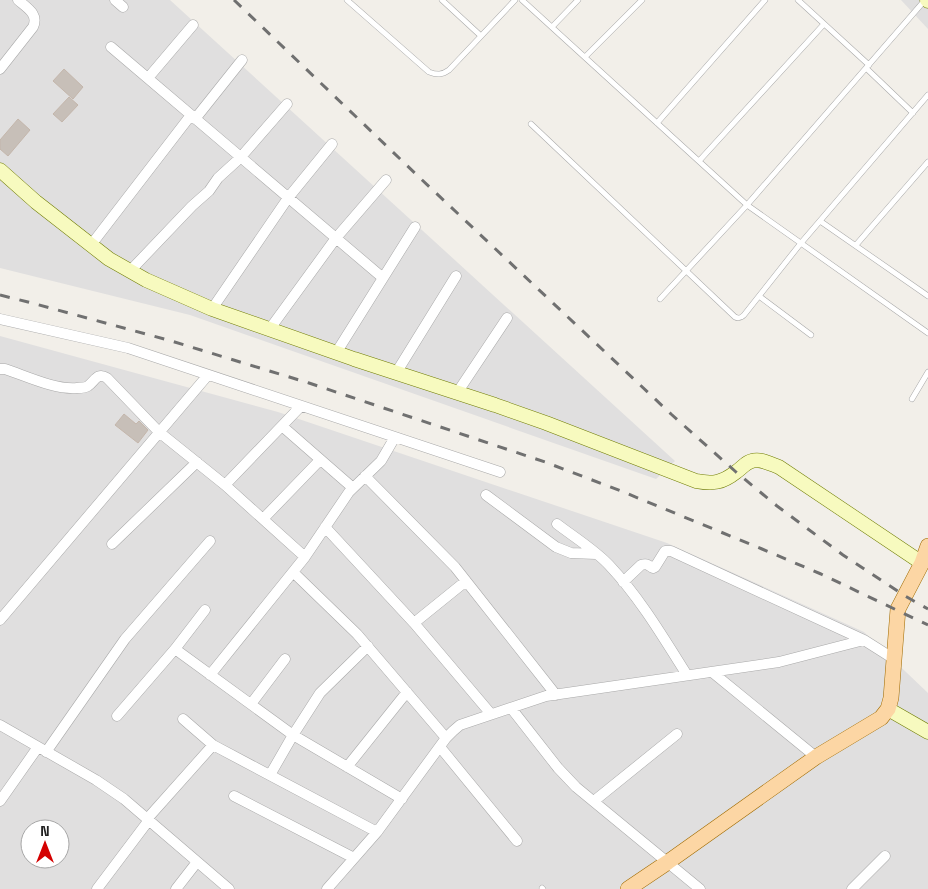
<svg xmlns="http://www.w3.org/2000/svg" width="928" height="889" font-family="'Space Grotesk',sans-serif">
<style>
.residential{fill:#e0dfdf;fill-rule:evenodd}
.building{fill:#c7bfb8;stroke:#c4b6ab}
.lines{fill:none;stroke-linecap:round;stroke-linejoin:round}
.lane-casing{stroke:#a9a9a9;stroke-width:6}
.street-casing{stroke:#a9a9a9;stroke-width:11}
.secondary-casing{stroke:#707d05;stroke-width:15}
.primary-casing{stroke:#a06b00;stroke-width:16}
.lane{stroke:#fff;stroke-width:5}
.street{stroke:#fff;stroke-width:10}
.secondary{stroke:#f7fabf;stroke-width:14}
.primary{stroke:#fcd6a4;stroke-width:15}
.rail{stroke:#707070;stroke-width:3;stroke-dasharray:10 10;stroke-linecap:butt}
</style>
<rect width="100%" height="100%" fill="#f2efe9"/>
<!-- residential -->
<path class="residential" d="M0,0h170l505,461 -19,18 -466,-164 -190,-47z
M901,0h27v29z
M0,336l278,76 389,131 197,89 64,61v196h-928zM30,829h30v30h-30z"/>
<!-- building -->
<path class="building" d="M64,69l19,18 -10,12 -20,-18z
M69,97l9,8 -16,17 -9,-8z
M18,119l12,11 -22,26 -8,-7v-9z
M124,414l12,10 3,-3 9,9 -10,13 -23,-18z"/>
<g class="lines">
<defs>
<path id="lane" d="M347,0l82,72c8,3 13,3 20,-2l66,-70
M442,0l39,36
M522,0l225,205 181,128
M798,0l71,65
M552,27l26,-27
M585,57l57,-57
M866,68l47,45
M657,123l108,-123
M531,124l204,193c4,2 6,1 9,-2l57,-72 127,-148
M699,161l125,-137
M820,221l108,75
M856,245l72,-83
M759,296l52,39
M660,299l87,-94 178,-205
M912,399l16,-27
M542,888l1,1"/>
<path id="street" d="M115,0l8,7
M111,47l272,231
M0,69l33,-42c6,-13 -6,-19 -15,-27
M148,78l45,-53
M195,119l47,-59
M91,245l100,-130
M130,271l62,-65 17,-15 9,-13 22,-20 47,-54
M212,309l76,-111 44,-54
M0,319l128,29 372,124
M269,330l67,-92 50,-58
M336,353l79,-126
M0,369h5c21,7 50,21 72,19 4,0 8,0 11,-2 7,-5 9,-14 19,-8l52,54 66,53 80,72
M396,373l60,-97
M457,393l50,-75
M282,426l71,62
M365,476l90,91 101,128
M225,485l76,-79
M486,495l70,52 15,6 25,1
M263,519l57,-59
M557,524c17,13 38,26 52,41 31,33 54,72 78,110
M325,527l89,96 77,91
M112,544l85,-82
M293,572l64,62 89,104
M623,582l18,-17c6,-2 7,0 12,3l2,-1 10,-16h6l193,89 30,19
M0,620l208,-245
M414,623l52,-42
M175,649l118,86 109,64
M712,672l104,85
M210,675l95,-118 44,-65 32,-31 14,-24
M251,704l34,-45
M511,708l47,60 18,19 124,102
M117,716l58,-67 30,-39
M183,719l30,26 164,87
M0,725l96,55 28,19 105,90
M440,747l77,94
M46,752l79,-113 85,-98
M347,767l60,-75
M270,775l23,-40 27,-42 48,-47
M234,796l120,62
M0,801l38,-54
M594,801l83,-67
M147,819l66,-74
M97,889l52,-69
M176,889l21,-27
M327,889l50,-57 69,-94 7,-7 7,-6 86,-29 233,-34 85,-22
M852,889l33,-33"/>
<path id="secondary" d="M927,0l1,1
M0,170l36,32 73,57 37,21 66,29 142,50 141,46 51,18 150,58c17,3 26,2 40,-9 6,-4 10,-10 16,-11 8,-3 19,3 27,6l143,96
M888,709l40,23"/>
<path id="primary" d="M628,889l40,-27 148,-105 65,-39 7,-9 3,-11 7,-89 24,-46 6,-17"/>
</defs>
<!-- lane casing -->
<use href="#lane" class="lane-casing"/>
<!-- street casing -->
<use href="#street" class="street-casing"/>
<!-- secondary casing -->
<use href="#secondary" class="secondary-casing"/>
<!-- primary casing -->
<use href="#primary" class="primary-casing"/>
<!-- lane -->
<use href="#lane" class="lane"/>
<!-- street -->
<use href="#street" class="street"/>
<!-- secondary -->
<use href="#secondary" class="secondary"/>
<!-- primary -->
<use href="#primary" class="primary"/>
<!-- rail -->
<path class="rail" d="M234,0l186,178 251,236 65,58 41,34 66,49 62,41 23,13
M0,295l28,7 140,38 141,43 236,79 76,29 141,58 59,25 107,51"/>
</g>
<!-- north arrow -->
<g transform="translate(45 844)"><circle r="24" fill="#ffffff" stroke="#a7a7a7"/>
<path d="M0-4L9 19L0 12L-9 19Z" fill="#d40000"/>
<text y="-8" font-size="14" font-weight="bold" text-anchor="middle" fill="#222222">N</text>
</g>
</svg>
